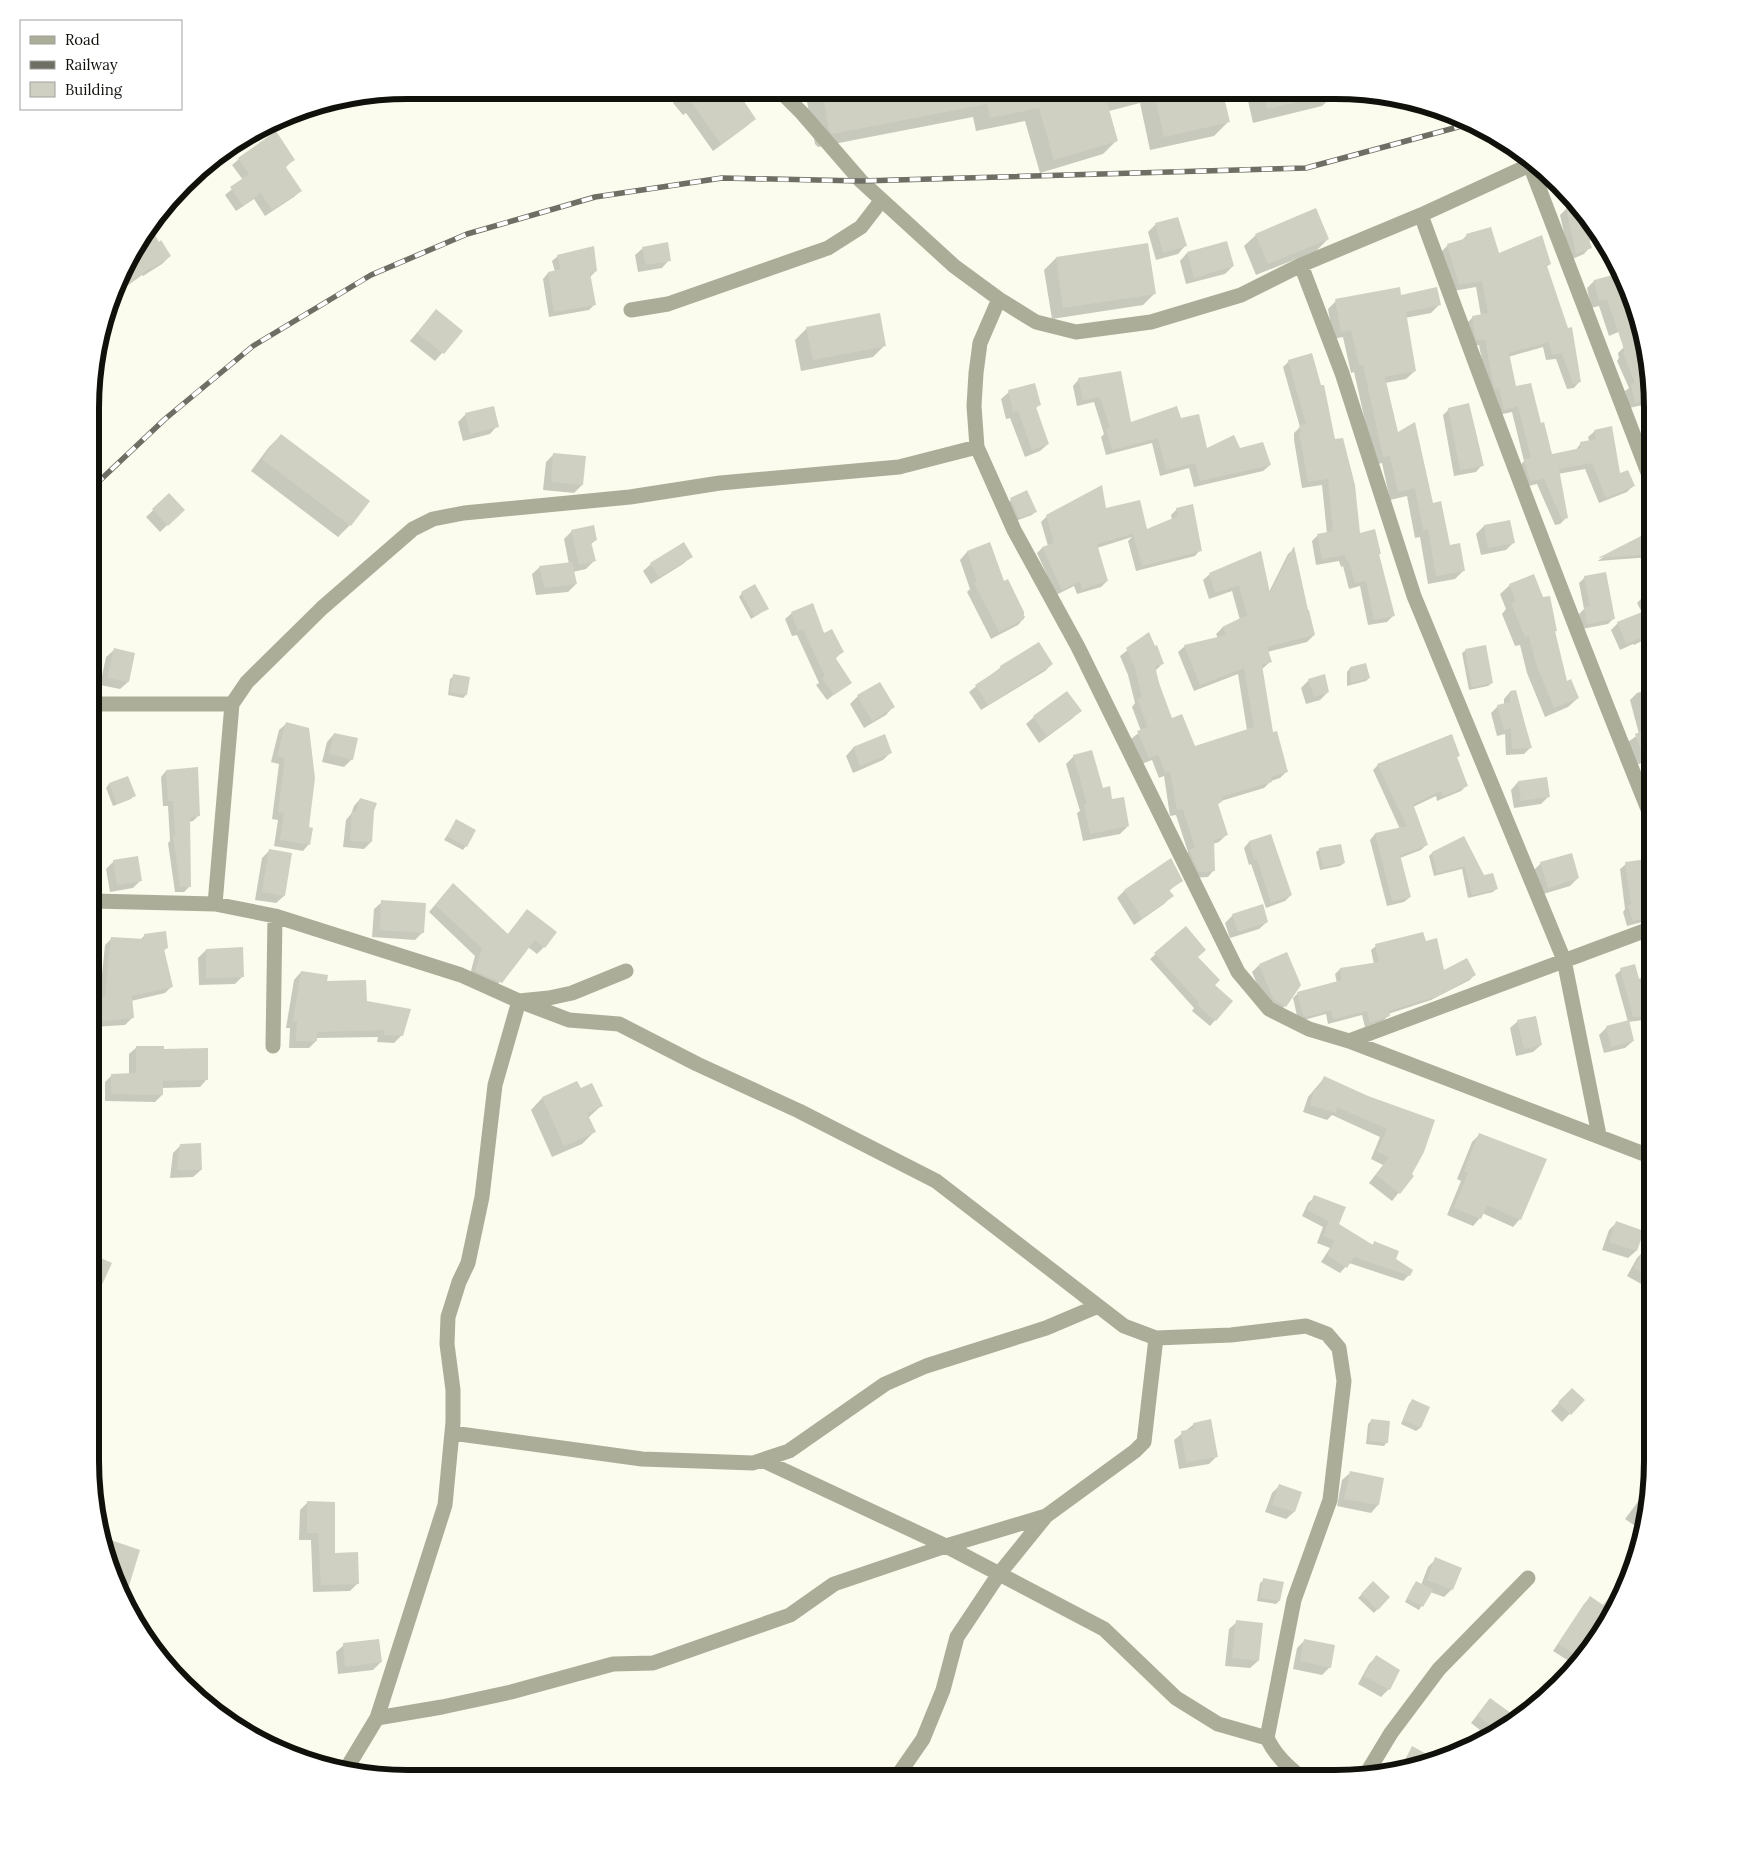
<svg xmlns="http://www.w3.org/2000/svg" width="1743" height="1869" font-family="Lora,serif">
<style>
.shadow{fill:#0003}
.building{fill:#d0d0c2}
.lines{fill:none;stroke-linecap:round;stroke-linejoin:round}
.minor{stroke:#acad99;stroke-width:15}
.rail-casing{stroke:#6e6e65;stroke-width:5.5}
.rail{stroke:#fff;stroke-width:4;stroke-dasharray:11;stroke-linecap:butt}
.rim{fill:none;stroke:#11110c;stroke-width:6}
</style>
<rect width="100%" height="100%" fill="#fbfced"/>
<!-- shadow -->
<path class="shadow" d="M685,91h49l21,28 -8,7 -34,25 -27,-38 -3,2 -10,-12z
M805,91l416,1 7,30 -14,14 -64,14 -10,-47 -31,8 8,29 -14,14 -63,19 -15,-52 -49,10 -3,-14 -155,30 -3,-3z
M1246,92l90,1 -14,13 -69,17z
M239,159l54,1 -8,8 15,23 -6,6 -29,19 -11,-17 -18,12 -11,-16 18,-15 -11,-15z
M1567,208h13l18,22 1,4 -6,6 -5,1 2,6 -6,7 -14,6 -10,-45z
M1156,224l29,22 -7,8 -22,6 -8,-28z
M1256,235l72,4 -12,12 -60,24 -12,-29z
M1467,235l31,19 52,10 -4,3 34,114 -6,7 -7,1 -11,-30 -10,1 -3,-13 -35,10 7,31 25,37 11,30 24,-4 6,-8 8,-2 -1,-4 7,-6 24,43 14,12 -6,6 -28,11 -14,-34 -27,5 9,43 -7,7 -5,1 -18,-41 -13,3 -5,-20 5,-6 -12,-49 -14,3 -10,-24 -9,-46 -8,1 -5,-22 6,-6 9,-2 -5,-29 -23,4 -12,-39 7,-7 12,-3z
M159,243l11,13 -8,8 -19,12 -1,-1 -26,19 16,-45z
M643,248l26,12 -7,8 -24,4 -3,-17z
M1187,253l46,13 -8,8 -39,10 -6,-23z
M558,256l38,15 -6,6 5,27 -6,6 -40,7 -6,-38 5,-6 7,-1 -3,-11z
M1056,258l99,35 -12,12 -91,14 -8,-49z
M1621,274l7,15 4,17 4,-1v1l4,17 -31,13 -10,-30 -8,2 -4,-20 7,-7z
M1400,296l39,9 -8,8 -26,5 10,53 -9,8 -21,4 12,51 35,70 17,43 15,23 -9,9 -27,5 -8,-47 -5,1 -8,-42 -17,4 -8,-37 -7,2 -21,-93 -3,1 -8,-36 -10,2 -5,-30 8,-8z
M436,310l25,21 -26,30 -25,-20z
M807,328l78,17 -12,12 -72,14 -6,-31z
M1624,347l21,3 7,37v16l-23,5 -4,-17 4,-3 -12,-27 2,-3 -1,-5z
M1289,361l45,80 25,93 34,82 -6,6 -19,3 -8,-39 -11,3 -6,-23 -2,1 -2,-6 -23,4 -4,-24 6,-6 9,-1 -5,-49 -20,3 -8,-48v-7l6,-6 -17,-60z
M1120,372l10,51 51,-3 25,29h33l31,16 -7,6 -69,16 -5,-19 -29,8 -8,-33 -46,12 -5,-18 3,-3 -10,-32 -17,4 -4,-20 6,-7z
M1009,392l30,13 -4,4 13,35 -8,7 -15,6 -15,-39 -4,1 -5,-20z
M1449,409l33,56 -6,7 -22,4 -11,-61z
M466,414l31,12 -7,8 -27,7 -5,-19z
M281,435l87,66 -18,24 -12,12 -87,-66 18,-24z
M554,454l30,3 -2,28 -8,8 -31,-3 3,-28z
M169,495l14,15 -23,22 -14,-15z
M1011,500l25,11 -4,4 -17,6 -8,-18z
M1177,509l23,41 -5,6 -59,15 -8,-30 4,-4 -35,11 10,33 -6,6 -24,7 -3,-8 -18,9 -19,-42 5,-5 6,-2 -7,-24 6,-6 58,-6 41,20 26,-10 -1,-5z
M1509,521l4,22 -7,7 -25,5 -5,-21 8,-8z
M593,527l3,13 -6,5 4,16 -8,8 -13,3 3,12 -8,8 -32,3 -4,-21 8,-7 29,-3 -5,-25 7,-7z
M1652,537v20l-55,4 44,-23z
M990,544l13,39 4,-2 18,36 -7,8 -27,14 -24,-47 3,-3 -10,-29 7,-8z
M1294,549l13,63 7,23 -7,7 -40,10 3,10 -8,7 10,65 14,38 -6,6 -9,3 -7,7 -43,13 -4,4 9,30 -7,7 -6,2 1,26 -6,7 -15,1 -10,-20 5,-6 -12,-37 -6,1 -6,-40 -5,2 -7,-18 -10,4 -11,-25 10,-8 -9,-24 3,-4 -7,-28 -8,-19 28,-22 14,30 -7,7 16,49 23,27 53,-17 -9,-56 -44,17 -16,-39 7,-6 33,-8 -2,-4 6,-6 18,-8 -8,-29 -23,8 -6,-19 7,-6 59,18 19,-38z
M691,557l-8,7 -32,20 -8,-13 8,-7z
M1585,577l29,41 -6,6 -26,5 -3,-15 5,-5 -5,-26z
M1510,585l46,46 -2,1 12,51 12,15 -10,9 -23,10 -18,-44 -7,-28 -5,1 -13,-32 4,-5 -6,-15z
M1652,592v44l-18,9 -1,-1 -13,6 -9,-20 7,-7 25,-9 -6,-11 7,-7z
M742,593l25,16 -16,10 -12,-22z
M792,613l31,22 19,17 -7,7 15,23 -23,18 -11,-15 3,-2 -22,-48 -5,1 -7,-17z
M114,650l14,32 -8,7 -20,-4 6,-28z
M1466,650l26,33 -4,3 -19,4 -7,-37z
M1052,664l-7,7 -64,39 -12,-18 32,-25z
M1350,668l19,10 -3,3 -19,5v-14z
M454,676l12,19 -3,3 -15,-3 2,-16z
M1309,680l19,12 -8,8 -14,4 -5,-16z
M1652,688v92l-8,-18 -8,3 -8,-23 11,-8 -9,-34 7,-7z
M1510,692l20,56 -6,6 -18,1 -1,-21 -8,2 -6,-23 7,-7 6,-1v-6z
M858,696l35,11 -7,8 -22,13 -14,-24z
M1080,710l-7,8 -34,25 -13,-19 8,-7z
M286,724l21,104 2,16 -6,7 -29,-5 4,-26 -6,-1 7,-55 -8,-2 8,-32z
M334,734l18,25 -8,8 -22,-5 5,-20z
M884,736l7,16 -8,8 -30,13 -7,-17 7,-8z
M1459,755l-3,3 10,28 -5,5 -24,10 -1,-5 -23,11 14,37 -6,6 -21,8 10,39 -6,5 -17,4 -17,-66 5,-6 25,-5 -27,-59 5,-5z
M1074,756l28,33 26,37 -8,8 -37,7 -6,-28 3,-2 -14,-47z
M166,771l32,45 -5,5 -4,1 1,64 -6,6h-9l-7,-49 2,-2 -2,-35h-5l-2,-29z
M127,777l7,18 -3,4 -18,7 -7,-18 3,-4z
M1518,782l31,14 -8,8 -27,4 -3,-18z
M360,799l13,12 -2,31 -7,7 -21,-2 3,-27 5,-6 3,-8z
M456,821l10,25 -3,4 -19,-10z
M1271,836l20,59 -6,6 -19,7 -15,-44 -2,1 -5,-17 5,-6z
M1463,837l20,39 13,13 -3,3 -25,6 -6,-29 -28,7 -5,-20 3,-3z
M1320,849l24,14 -4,3 -20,4 -4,-18z
M270,850l14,46 -8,7 -21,-3 7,-42z
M1171,859l10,21 -12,11 3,5 -8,8 -30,21 -17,-27 7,-7z
M114,861l26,20 -7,7 -23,4 -4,-23z
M1541,863l37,15 -8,8 -30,9 -7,-24z
M1626,864l24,32 2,6v15l-2,3 -23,6 -4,-14 2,-3 -5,-40z
M446,892l61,43 20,-24 17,36 -7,7 -9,-7 -34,42 -25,-11 6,-22 -46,-44z
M382,902l41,30 -8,8 -43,-3 2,-28z
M1233,915l34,7 -8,7 -29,9 -5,-15z
M1186,928l11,29 16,28 19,16 -22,25 -18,-15 2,-3 -44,-49z
M145,935l22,13 -4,3 9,35 -7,7 -34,8 1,17 -7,7 -32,2v-42l8,-1 4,-39 7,-7 28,2z
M1376,946l67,26 31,3 -4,5 -39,20 -43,14 1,1 -5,5 -19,7 -3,-12 -34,9 -2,-10 -26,7 -2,-1 -5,-22 4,-4 40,-11 -2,-9 5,-5 34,-5 -3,-14z
M206,950l37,26 -8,8 -36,1 -1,-27z
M1259,965l26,41 -7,7 -12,-7 -14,-34z
M1621,970l17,9 14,-3v43l-24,3 5,19 -8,7 -21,5 -5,-18 8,-8 21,-5 -13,-47z
M301,972l64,30 37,33 -8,8 -17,-1 1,-5 -62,1v3l-7,7h-20l1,-20h-4l8,-48z
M1518,1021l23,24 -8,7 -17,4 -6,-28z
M137,1047l25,3 45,29 -7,8 -38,1v7l-7,7 -50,-1v-19l7,-7 17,-1v-20z
M1325,1077l43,20 65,24 -23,54 2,1 -20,25 -23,-18 14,-18 -12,-6 9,-22 -48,-22 -5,5 -24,-8 5,-15z
M580,1090l21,16 -13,12 6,14 -12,12 -30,13 -21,-47 11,-12z
M1480,1134l40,85 -7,8 -31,-14 -2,5 -7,8 -26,-11 14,-34 -4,-2 15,-37z
M181,1145l20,25 -8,7 -23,1 3,-25z
M1315,1197l22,27 35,21 3,-3 34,33 -6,6 -54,-18 -9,10 -19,-11 9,-14 -13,-5 6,-16 -21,-11 6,-13z
M1616,1223l26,9 -6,19 -8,7 -26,-8 7,-20z
M1645,1250l7,4v36l-25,-14 10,-18z
M1572,1389l11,11 -21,22 -11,-11z
M1412,1401l16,6 -8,21 -4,3 -15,-7 8,-20z
M1372,1420l15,22 -3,4 -18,-2 2,-20z
M1194,1424l23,32 -8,8 -30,5 -5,-29z
M1350,1473l28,32 -7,8 -34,-7 5,-26z
M1280,1485l14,27 -8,7 -21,-7 7,-19z
M1640,1499l9,5 -5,28 -19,-13z
M307,1503l27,51 24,29 -8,8 -37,1 -2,-52h-12l1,-30z
M107,1540l21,45 -7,7 -14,-28 -4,-20z
M1436,1559l16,30 -8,8 -14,-5 -11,18 -14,-8 8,-16 4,-3 4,2 7,-18z
M1264,1580l15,21 -3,3 -19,-3 3,-18z
M1373,1583l15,14 -14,16 -16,-15z
M1590,1598l-11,58 -7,7 -19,-12 31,-47z
M1237,1622l21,39 -8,7 -25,-2 4,-37z
M1304,1641l26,26 -8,8 -29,-6 4,-21z
M344,1645l37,17 -8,8 -35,4 -2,-22z
M1377,1656l12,33 -8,8 -23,-13 11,-20z
M1490,1699l22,17 12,-14 7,6 -19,17 -43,21 11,-16 -9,-7z
M1413,1748l16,9 -4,8 -16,3 -7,-4z"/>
<!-- building -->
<path class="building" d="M683,91h54l19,28 -35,25z
M822,91l282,1 14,49 -64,19 -15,-52 -49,10 -3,-14 -155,30 -3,-4z
M1154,92h53l1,9 16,-4 6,25 -66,15z
M1263,92h48v7l-44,10z
M276,131l19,29 -10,6 17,25 -30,19 -11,-17 -18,13 -13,-19 19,-13 -11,-16z
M1576,204l25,30 -13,3 4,11 -16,6 -10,-47z
M1316,208l13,31 -61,25 -13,-30z
M1178,217l9,29 -24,7 -8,-30z
M1491,227l8,26 43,-18 9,29 -4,2 21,62 4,-1 9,55 -8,2 -11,-31 -10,2 -3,-13 -40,11 7,33 15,-3 10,40 3,-1 8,32 29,-6 -1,-6 16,-3 -2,-9 18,-4 8,47 8,-3 7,16 -29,12 -14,-35 -33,6 9,49 -6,2 -18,-41 -14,2 -6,-22 7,-1 -13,-52 -14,4 -5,-22 -4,1 -2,-5 -8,-45 -8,1 -2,-4 -3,-20 16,-3 -6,-32 -23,4 -12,-41 20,-6 -1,-4z
M152,230l7,12 2,-2 10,16 -20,13 -1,-1 -34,25 16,-44 12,-14z
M1227,241l7,25 -40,12 -7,-26z
M668,242l3,19 -25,4 -4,-18z
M1148,243l8,51 -93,14 -7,-51z
M594,246l3,25 -7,2 6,32 -42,7 -6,-40 13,-3 -4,-14z
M1620,273l16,33 4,19 -4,1 8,18 8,43v33l-9,-19 -8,2 -4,-19 4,-1 -12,-30 2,-1 -18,-53 -8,2 -5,-21z
M1400,287l1,8 36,-8 4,18 -35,7 10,59 -31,6 13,55 17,-10 18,81 8,-2 9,44 10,-2 5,28 -29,5 -8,-47 -5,1 -8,-42 -17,4 -8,-36 -7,1 -20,-92h-4l-8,-35 -10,2 -6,-33z
M436,309l27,22 -19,23 -27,-21z
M880,313l6,33 -73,14 -7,-33z
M1312,353l9,32h3l11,54 8,-1 12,47 5,48 15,-4 6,25h-2l16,62 -21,4 -8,-39 -11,2 -6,-22h-2l-2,-6 -23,4 -5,-25 16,-3 -5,-52 -20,3 -9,-49 2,-1 -2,-6 7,-2 -18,-64z
M1121,371l10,51 46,-16 4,12 18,-4 8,34 27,-13 6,13 23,-6 8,23 -71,16 -5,-18 -29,7 -8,-32 -46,12 -6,-21 4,-1 -10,-31 -17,3 -5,-22z
M1035,383l6,22 -5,2 13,37 -17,6 -14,-39 -5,1 -5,-22z
M1469,403l15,63 -24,4 -12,-62z
M494,406l5,21 -29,7 -5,-21z
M281,434l89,67 -19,25 -89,-67z
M553,453l33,3 -3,29 -32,-3z
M1102,485l4,23 34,-8 7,29 31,-13 -2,-8 17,-4 9,47 -60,15 -9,-32 2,-1 -38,11 11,37 -26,8 -2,-8 -18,9 -20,-43 12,-4 -8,-28z
M1027,490l10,22 -18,6 -9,-20z
M169,493l16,17 -17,16 -16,-17z
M1510,520l5,23 -27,5 -4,-23z
M594,525l3,15 -6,2 5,19 -17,4 -8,-35z
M1641,536h11v18l-54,4z
M684,542l9,15 -34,20 -9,-14z
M990,542l14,39 4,-2 16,33v7l-25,13 -25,-49 3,-1 -10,-31z
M1294,546l14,64h1l6,25 -48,12 5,15 -10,3 11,67 4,-1 11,41 -17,5 1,5 -51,15 2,4 -5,3 10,31 -14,5 1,31 -16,1 -10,-22 6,-2 -12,-39 -6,1 -7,-39 -5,2 -7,-19 -9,4 -12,-27 11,-4 -11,-28 5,-2 -7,-29 -9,-20 23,-16 6,14 2,-1 7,19 -9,2 4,17 13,35 10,-4 13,32 59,-19 -10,-59 -44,17 -16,-40 42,-10 -4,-8 25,-12 -8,-30 -24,8 -6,-20 52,-22 9,42z
M572,562l5,22 -33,4 -5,-22z
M1606,572l9,47 -28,5 -3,-17 6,-1 -6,-30z
M1534,574l9,23 7,-1 7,35h-2l12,50 4,-2 8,19 -25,10 -18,-44 -7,-28 -4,1 -14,-34 5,-1 -7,-18z
M755,584l14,25 -15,7 -13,-24z
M813,603l11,30 8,-4 12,23 -9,5 17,26 -18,12 -12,-17 3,-2 -22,-47 -5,2 -7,-19z
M1652,608v59h-1l-11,-29 -14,6 -9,-22z
M1039,642l14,22 -65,41 -13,-20 26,-17 -1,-2z
M1486,645l7,38 -21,4 -7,-38z
M114,648l21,5 -6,29 -22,-4z
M1366,663l4,15 -19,5 -1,-16z
M453,674l17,3 -3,18 -17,-3z
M1325,674l4,18 -15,5 -6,-18z
M880,682l15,25 -23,14 -15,-26z
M1516,690l9,34 7,24 -20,1 -1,-21 -7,2 -7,-25 13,-3v-11z
M1067,691l15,20 -35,25 -14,-20z
M286,722l23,6 6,50 -6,49 4,1 -3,17 -30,-5 4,-27 -6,-1 7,-54 -8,-2z
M1652,727v49l-1,1 -16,-43z
M334,733l24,5 -5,22 -24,-6z
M885,734l7,19 -32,13 -7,-19z
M1452,734l8,22 -3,1 11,29 -25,10 -2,-5 -28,13 15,41 -28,10 11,42 -19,4 -17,-68 32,-7 -30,-62z
M1092,750l11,38 7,-2 2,13 12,-2 5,29 -39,8 -6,-30h3l-14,-49z
M198,767l2,49 -10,1 1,70h-11l-7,-51h2l-2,-35h-5l-2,-31z
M128,776l8,20 -19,8 -8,-21z
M1547,777l3,20 -29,4 -3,-20z
M360,798l17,5 -3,8 -2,31 -22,-1 2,-30 4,1z
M456,819l20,11 -9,17 -20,-11z
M1271,834l21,61 -21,8 -14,-44 -3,1 -5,-19z
M1464,836l20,39 9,-2 5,16 -26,6 -7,-29 -28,7 -5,-21z
M1341,844l4,19 -22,4 -4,-19z
M269,849l23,4 -7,43 -23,-4z
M1572,853l7,25 -31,10 -8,-26z
M138,856l4,25 -25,4 -4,-25z
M1171,858l12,23 -14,9 5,6 -32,22 -18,-28z
M1647,859l5,39v18l-19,5 -5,-16 3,-1 -6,-42z
M453,883l55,51 19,-25 30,23 -12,16 -10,-8 -33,43 -27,-12 7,-23 -47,-43z
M381,900l45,3 -2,30 -44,-3z
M1263,904l5,18 -30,10 -6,-18z
M1186,926l20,24 -8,7 22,23 -5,5 18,16 -17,20 -20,-17 3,-1 -45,-50z
M166,931l2,17 -4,1 9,38 -41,9 2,22 -32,3 -2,-24h5l6,-60 34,2 -1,-5z
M1423,932l3,9 11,-3 7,32 23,-12 9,17 -38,21 -49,15 1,5 -20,7 -3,-12 -34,8 -2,-9 -25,7 -3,-2 -6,-23 45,-12 -2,-12 39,-6 -4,-18z
M243,947l1,30 -38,1v-29z
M1287,952l14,33 -15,22 -13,-8 -14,-35z
M1635,964l14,52 -16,1 -13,-49z
M301,971l27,4 -1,6 39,-1 1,21 44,8 -8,27 -19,-1v-5l-67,2v9h-21l1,-20h-4z
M1536,1016l6,29 -18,4 -7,-29z
M1629,1020l5,21 -23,6 -5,-21z
M136,1046h28v3l44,-1v32l-45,1v14l-52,-1v-20l25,-1z
M1324,1076l44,20 67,24 -11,32 -12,22 2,2 -14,18 -24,-19 13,-18 -12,-5 10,-23 -50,-22 -1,6 -26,-8 5,-17 3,1z
M577,1081l4,7 11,-5 11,23 -16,7 9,19 -32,14 -22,-49z
M1479,1133l68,26 -26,61 -34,-15 -6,14 -27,-11 14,-35 -4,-2z
M201,1143l1,27h-25l3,-26z
M1314,1195l32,12 -7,17 34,21 1,-4 25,10 -3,8 17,11 -3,6 -56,-19 -7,11 -20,-13 8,-14 -12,-5 6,-15 -22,-11z
M1616,1221l28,10 -7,20 -28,-9z
M1652,1234v44l-18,-10z
M92,1254l20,9 -21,46 1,-38z
M1572,1388l13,12 -14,15 -13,-13z
M1412,1399l18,8 -9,21 -18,-8z
M1211,1419l7,38 -32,5 -5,-31 13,-2 -1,-6z
M1371,1419l19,2 -2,22 -19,-2z
M1350,1471l34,7 -5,27 -35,-6z
M1279,1484l23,8 -7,20 -23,-7z
M307,1501l28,1v51l23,-1 1,32 -38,1 -3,-52h-11z
M102,1537l38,13 -11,36 -13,-5 -9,-17z
M1435,1557l27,11 -9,22 -26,-10z
M1263,1578l21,4 -4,19 -20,-3z
M1373,1581l17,16 -12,13 -17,-16z
M1416,1581l17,9 -10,17 -16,-9z
M1622,1581l4,2 -15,37 -9,12 -5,-3 -17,28 -22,-13 32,-48 13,9z
M1236,1620l27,3 -4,38 -27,-3z
M379,1639l3,23 -37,5 -2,-24z
M1304,1639l31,6 -4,23 -31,-7z
M1376,1655l24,15 -10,20 -26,-14z
M1490,1698l29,21 -7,6 -13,7 -22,-17z
M1412,1746l27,15 -23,5 -11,-6z"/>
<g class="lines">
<!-- minor -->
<path class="minor" d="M780,91l22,22 59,68 93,85 45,33 37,23 40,10 75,-10 90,-27 60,-30 120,-50 113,-52
M1530,165l122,318
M1421,215c74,203 150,404 231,604
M1301,265l41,108 72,223 150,364 35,175
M999,299l-19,44 -4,30 -2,33 3,41 37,83 64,117 160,325 31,37 40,20 40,12 303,116
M631,310l37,-6 160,-56 33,-21 20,-26
M94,707l6,-3h132l15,-22 75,-74 91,-79 20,-10 31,-6 166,-16 90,-14 179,-16 78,-20
M93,901l122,3 17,-200
M215,904l60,12 186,59 58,26 30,-3 23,-5 54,-22
M1349,1041l303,-113
M273,1046l2,-130
M452,1433l190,26 111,4 36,-12 96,-67 41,-18 120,-38 52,-22
M764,1461l182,85 158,83 72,69 42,26 49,14
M377,1718l65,-11 69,-15 102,-28 40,-1 137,-48 44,-31 112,-38 100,-30 89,-65 9,-9 12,-104
M345,1771l32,-53 68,-213 8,-83v-32l-6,-46 1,-27 11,-35 9,-19 14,-66 13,-112 24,-84 50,19 50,4 78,40 102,47 137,70 188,145 32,12 75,-3 75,-9 21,8 12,14 5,33 -14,119 -36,100 -27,138c8,17 20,28 35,40
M1365,1776l26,-43 48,-64 89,-91
M896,1778l27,-39 20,-49 14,-53 42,-63 47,-58"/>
<defs>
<path id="rail" d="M95,485l70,-66 88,-73 118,-71 96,-41 128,-37 127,-19 139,3 445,-13 152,-41 9,-4"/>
</defs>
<!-- rail casing -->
<use href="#rail" class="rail-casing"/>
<!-- rail -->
<use href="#rail" class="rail"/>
</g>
<!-- crop -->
<path d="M0 0H1743V1869H0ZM408 99H1335A309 309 0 0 1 1644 408V1461A309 309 0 0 1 1335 1770H408A309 309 0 0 1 99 1461V408A309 309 0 0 1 408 99Z" fill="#fff" fill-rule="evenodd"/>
<path class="rim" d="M408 99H1335A309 309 0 0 1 1644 408V1461A309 309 0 0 1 1335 1770H408A309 309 0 0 1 99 1461V408A309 309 0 0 1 408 99Z"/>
<!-- legend -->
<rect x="20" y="20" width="162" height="90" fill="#ffffff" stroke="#a0a09e"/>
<rect x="30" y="36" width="25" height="8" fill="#acad99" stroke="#a0a09e"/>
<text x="65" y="45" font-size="15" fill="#11110c">Road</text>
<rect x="30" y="61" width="25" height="8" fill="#6e6e65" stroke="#a0a09e"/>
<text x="65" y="70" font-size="15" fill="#11110c">Railway</text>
<rect x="30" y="82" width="25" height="15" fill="#d0d0c2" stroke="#a0a09e"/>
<text x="65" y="95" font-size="15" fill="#11110c">Building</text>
</svg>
